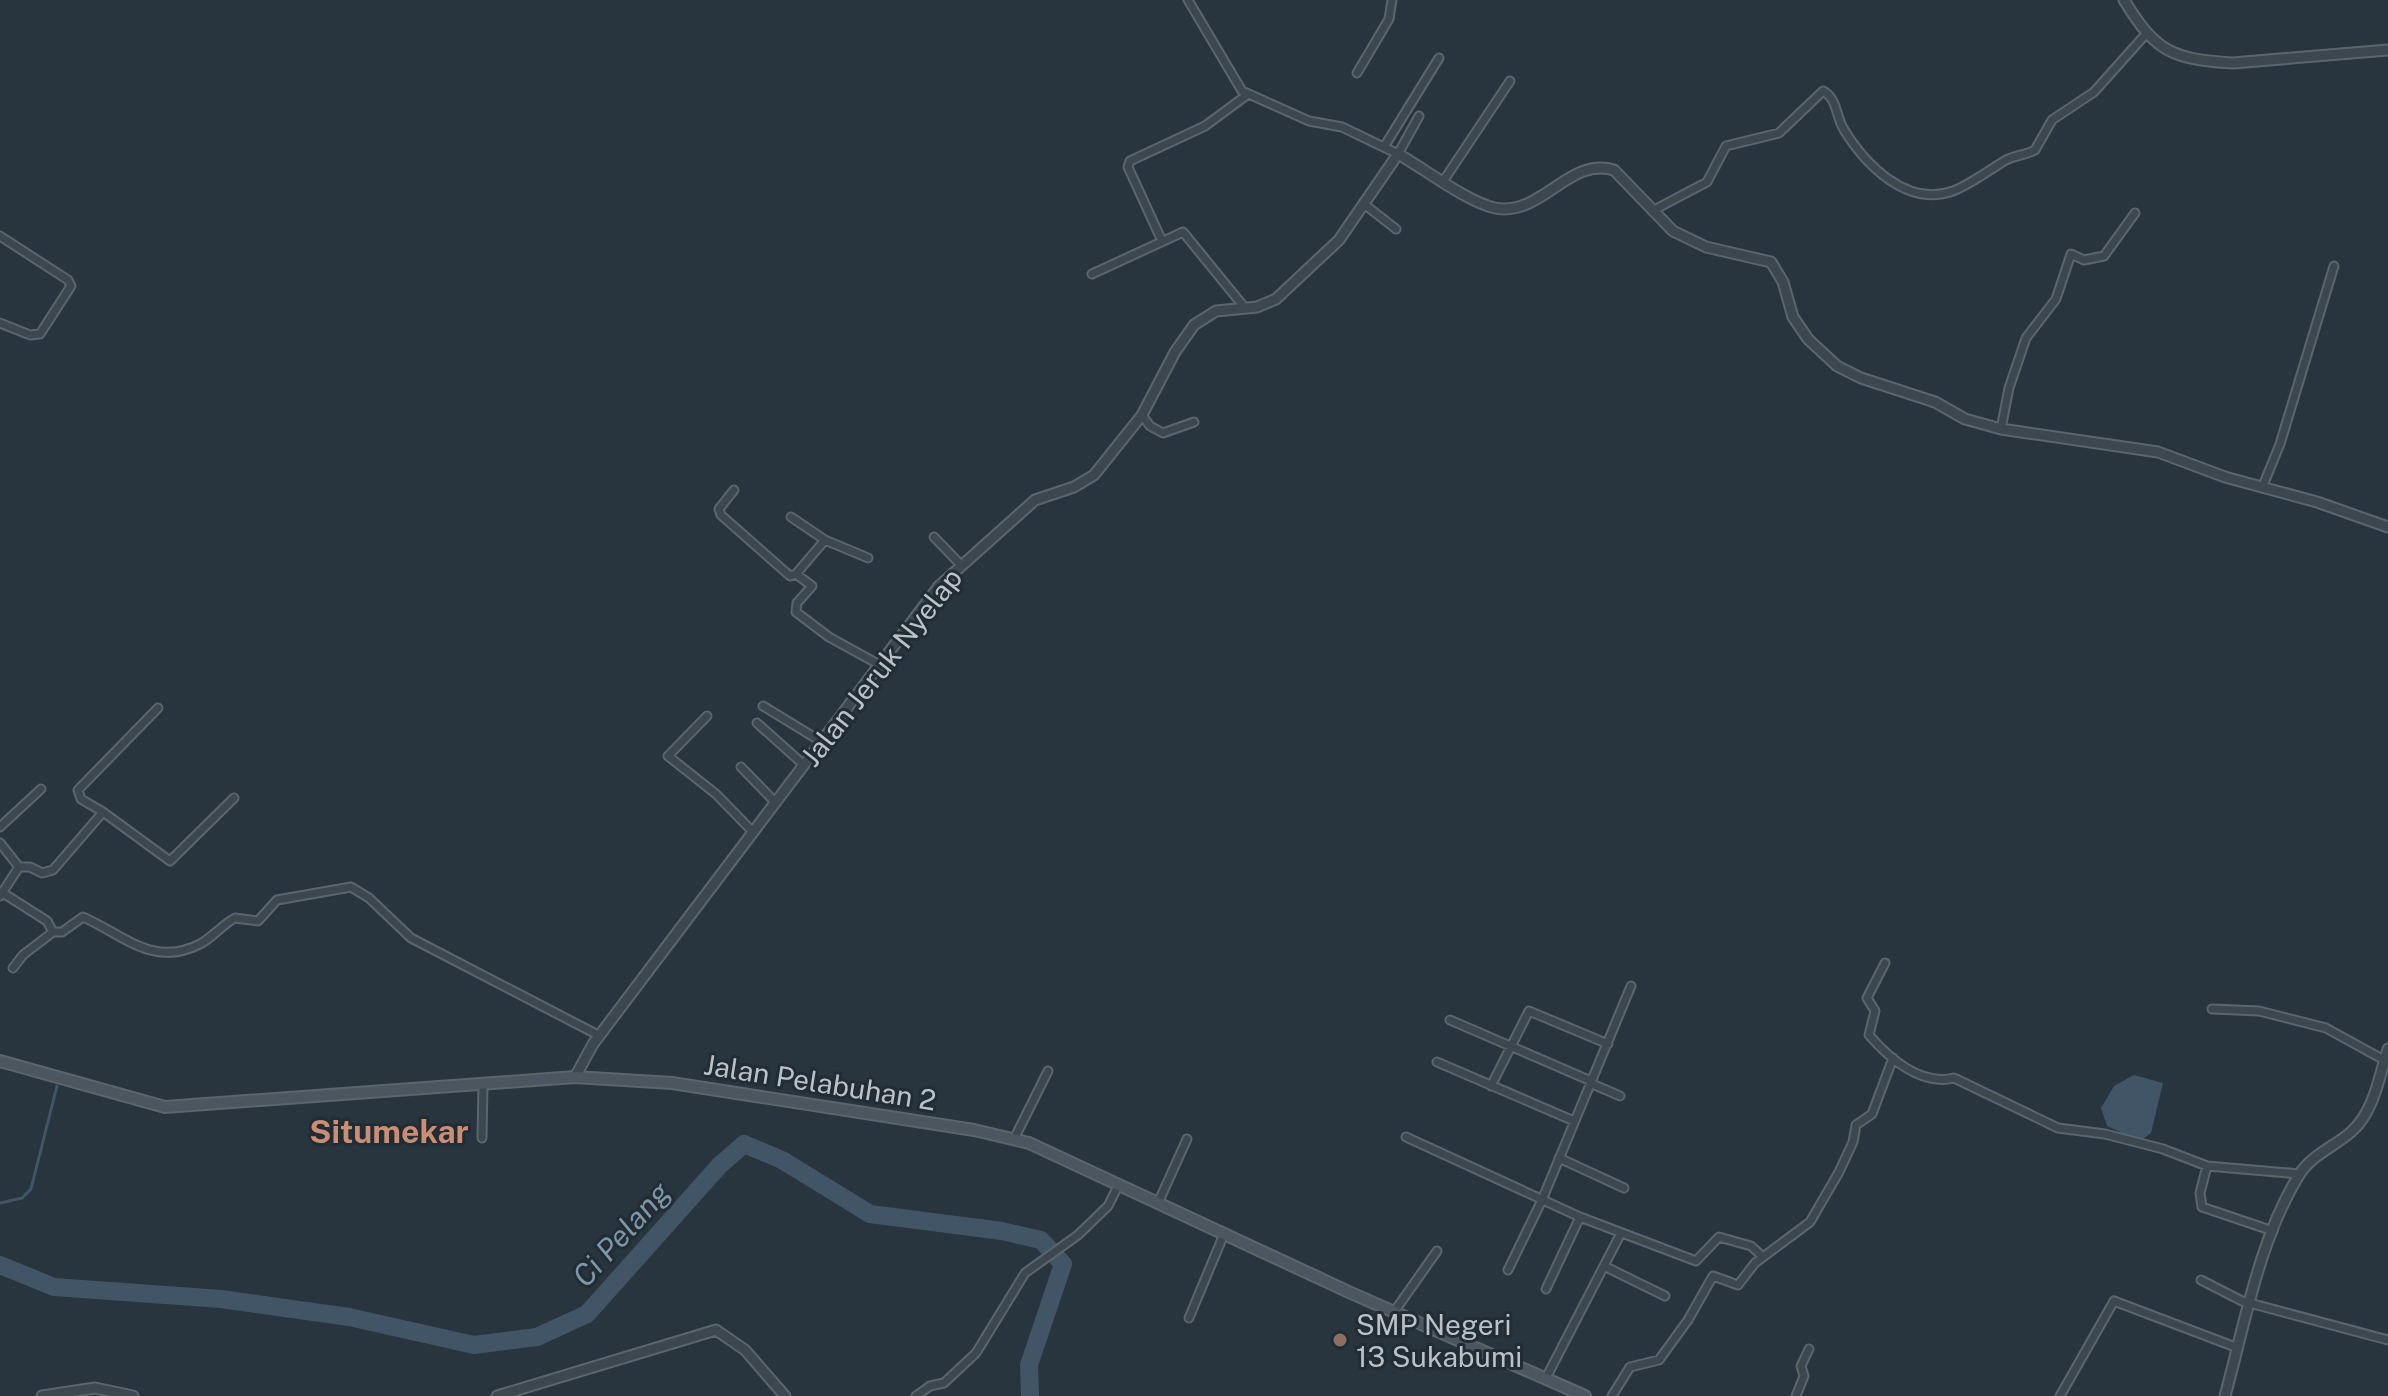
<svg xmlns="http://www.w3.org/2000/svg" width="2388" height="1396" font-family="'Public Sans',sans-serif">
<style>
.water{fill:#415566}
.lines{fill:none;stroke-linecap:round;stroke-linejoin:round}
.stream{stroke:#415566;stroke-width:3}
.river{stroke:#415566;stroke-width:18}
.minor-casing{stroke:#5b656c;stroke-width:11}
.tertiary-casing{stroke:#5b656c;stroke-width:13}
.secondary-casing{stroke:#5b656c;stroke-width:14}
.minor{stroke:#3d474f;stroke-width:7}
.tertiary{stroke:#3d474f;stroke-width:9}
.secondary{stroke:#4b5661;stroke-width:10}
.education-dot{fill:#8d6e63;stroke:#222c34;stroke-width:3}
.labels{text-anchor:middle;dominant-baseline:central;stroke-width:6;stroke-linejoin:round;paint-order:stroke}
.street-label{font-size:28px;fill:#b9c2c9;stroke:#222c34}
.poi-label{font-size:28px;fill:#b9c2c9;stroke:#222c34;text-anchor:start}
.water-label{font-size:30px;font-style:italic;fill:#7e96a9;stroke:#222c34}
.quarter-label{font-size:32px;font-weight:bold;fill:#ca8e74;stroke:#222c34}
</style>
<rect width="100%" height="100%" fill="#29353e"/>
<!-- water -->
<path class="water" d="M2134,1075l29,8 -12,50 -11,8 -33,-15 -6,-18 13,-22z"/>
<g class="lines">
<!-- stream -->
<path class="stream" d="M0,1203l22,-5 9,-9 26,-103"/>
<!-- river -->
<path class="river" d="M0,1265l54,22 167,12 128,18 125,28 63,-8 50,-23 132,-148 25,-22 38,16 88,54 132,17 39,9 22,24 -34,101 1,31"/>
<defs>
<path id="minor" d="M1188,0l54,91 67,30 33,6 56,27 21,-38
M1357,73l32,-54 3,-19
M1384,147l55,-89
M1444,180l66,-99
M1364,204l32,25
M1652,211l55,-29 19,-36 53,-13 44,-42c14,7 13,25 20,37 21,35 63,80 110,63 18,-7 36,-21 53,-31 10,-5 20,-5 29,-10l17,-30 42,-28 51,-57
M0,236l68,44 3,6 -31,48 -10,1 -30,-12
M1162,241l-34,-74 2,-6 75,-35 42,-31
M1092,274l91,-42 62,76
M1142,415l8,11 13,7 31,-11
M2001,429l8,-41 17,-50 30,-39 15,-45 13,6 20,-4 31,-43
M2262,488l18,-44 54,-178
M734,490l-15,19 2,6 69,61 6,-2 16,12 -15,17 -1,9 33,25 49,27
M791,517l34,23 43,18
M934,537l27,28
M796,574l29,-34
M763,706l59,36
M707,716l-39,40 48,38 37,38
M757,723l47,42
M741,767l34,35
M103,812l-22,-13 -3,-9 80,-82
M0,827l41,-38
M0,843l19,24
M3,893l44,28 6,11 -30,23 -10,13
M0,896l19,-29h11l12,6 11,-3 50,-58 67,49 64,-63
M53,932h9l21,-15c41,18 70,51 117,27 13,-7 22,-19 35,-26l23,3 19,-21 74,-13 18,11 42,40 189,98
M1885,963l-18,35 8,13 -6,24c20,23 51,51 85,43l104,50 47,6 58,15 44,17 92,8
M2212,1009l47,2 67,17 58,32
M1450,1020l141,61
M1437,1062l137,59
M1590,1083l30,13
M1491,1086l38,-75 79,33
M1406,1137l174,80 116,44 23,-24 32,9 12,11
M482,1138l1,-53
M1014,1139l34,-68
M1559,1158l65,30
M2207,1166l-7,27 2,14 71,24
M1158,1203l29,-64
M1606,1267l59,29
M1508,1270l34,-70 89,-214
M2201,1280l41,21 146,39
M1546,1289l34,-72
M1394,1312l43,-61
M1189,1318l35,-84
M1546,1378l75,-145
M916,1396l14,-10 14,-3 32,-30 49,-80 53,-38 30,-29 11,-22
M1612,1396l18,-29 29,-7 29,-40 25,-44 25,9 17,-22 55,-41 29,-50 14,-30 3,-17 16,-11 21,-56
M1796,1396l8,-20 -3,-10 8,-17
M2060,1396l54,-95 124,47"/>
<path id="tertiary" d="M2124,0c32,52 47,59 109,63l155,-13
M575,1077l18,-33 346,-458 96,-86 39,-13 20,-12 48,-60 33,-63 19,-27 22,-14 41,-4 19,-8 63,-59 59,-86c27,15 69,48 97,54 47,9 74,-52 119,-38l59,61 33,16 65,15 12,20 10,35 15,22 29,27 24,12 74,24 30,17 36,10 157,23 67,25 92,25 71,25
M42,1396l53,-8 38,8
M497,1396l219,-66 29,20 40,46
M2225,1396c20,-73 34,-156 74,-221 12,-20 35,-28 52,-43 23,-20 28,-55 37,-83"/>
<path id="secondary" d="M0,1061l165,46 410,-30 97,6 302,47 55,13 322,150 234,103"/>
</defs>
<!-- minor casing -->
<use href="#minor" class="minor-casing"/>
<!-- tertiary casing -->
<use href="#tertiary" class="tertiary-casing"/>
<!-- secondary casing -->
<use href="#secondary" class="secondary-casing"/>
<!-- minor -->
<use href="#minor" class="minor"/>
<!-- tertiary -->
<use href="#tertiary" class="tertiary"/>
<!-- secondary -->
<use href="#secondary" class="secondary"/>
</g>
<!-- markers -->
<circle class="education-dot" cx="1340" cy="1340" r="8"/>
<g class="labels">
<!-- street labels -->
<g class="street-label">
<text transform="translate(881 667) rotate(-52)">Jalan Jeruk Nyelap</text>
<text transform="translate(820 1082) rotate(9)">Jalan Pelabuhan 2</text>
</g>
<!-- poi labels -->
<g class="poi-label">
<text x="1356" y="1324">SMP Negeri<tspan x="1356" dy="32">13 Sukabumi</tspan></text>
</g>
<!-- water labels -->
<g class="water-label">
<text transform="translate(621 1234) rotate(-48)">Ci Pelang</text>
</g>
<!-- quarter labels -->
<g class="quarter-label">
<text x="389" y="1131">Situmekar</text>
</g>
</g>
</svg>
